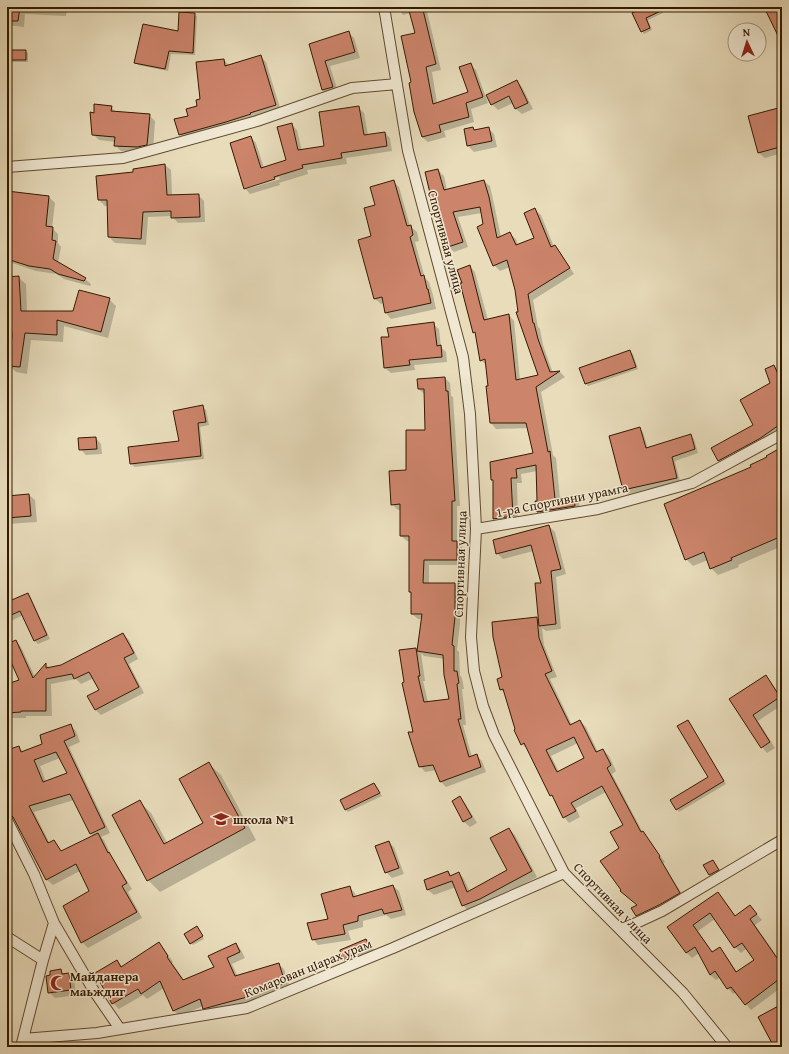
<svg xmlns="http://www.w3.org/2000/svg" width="789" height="1054" font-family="'Gentium Book Plus',serif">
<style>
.shadow{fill:#0003;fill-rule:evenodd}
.building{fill:#cc846b;stroke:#341a00;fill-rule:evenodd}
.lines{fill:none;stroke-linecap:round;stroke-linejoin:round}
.street-casing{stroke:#614a2f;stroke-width:12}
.street{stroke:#f0e8d3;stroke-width:10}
.labels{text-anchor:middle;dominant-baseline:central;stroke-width:3;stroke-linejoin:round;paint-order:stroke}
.street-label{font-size:13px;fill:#341a00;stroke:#f0e8d3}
.poi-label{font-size:13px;font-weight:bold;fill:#341a00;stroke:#f0e8d3;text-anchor:start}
</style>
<rect width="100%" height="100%" fill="#e8dcbb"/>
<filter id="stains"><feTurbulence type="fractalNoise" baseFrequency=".005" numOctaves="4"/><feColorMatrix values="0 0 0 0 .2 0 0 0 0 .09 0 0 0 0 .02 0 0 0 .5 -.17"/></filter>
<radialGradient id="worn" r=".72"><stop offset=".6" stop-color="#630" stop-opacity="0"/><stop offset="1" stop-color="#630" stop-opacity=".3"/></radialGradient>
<!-- shadow -->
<path class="shadow" d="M7,7h60l-1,9 -41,-2 -1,13 -17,-2z
M397,7h29l15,63 -9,2 5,31 32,-11 2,-27 5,5 12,33 -17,6 3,13 -30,9 2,6 -18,5 -6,-5 -10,-54 4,-50 -6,-20 -7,2z
M647,7h14l2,6 -15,7 4,10 -8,4 -2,-3z
M194,14l3,2 -2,39 -24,-1 -3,17 -30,-6 -2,-3 43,-30z
M348,32l6,6 6,20 -30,8 8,26 -10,3 -6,-5 -12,-45z
M7,51h18l3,2v9h-21z
M260,56l6,6 15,49 -96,29 -5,-6 9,-17 10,-10 25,-47 5,5z
M517,82l5,5 11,22 -11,5 -6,-5 -3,-6 -15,7 -6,-6z
M782,93v10l-4,-8z
M111,107l6,6 32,2 6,6 -2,29 -10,3 -22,-2 -6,-6v-3l-16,-2 -6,-6 1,-20z
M358,107l6,6 4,22 17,-2 5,5 2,13 -46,7 1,6 -40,6 1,4 -29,9 1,2 -30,9 -5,-6 6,-51 5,6 8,25 23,-7 4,-37 6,6 5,21 24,-4zM279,177l1,2 -33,10v-2z
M473,128l3,3 12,-3 6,6 3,13 -23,5 -6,-6 -3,-16z
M782,142v11l-17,5 -6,-5z
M165,165l6,5 1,26 26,-1 6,6 1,21 -27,1 -6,-7 -24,1 -2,28 -31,-2 -6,-6 -1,-31h-3l-6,-6 -2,-23 37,-4z
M438,170l6,6 3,14 37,-9 6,5 4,18 7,33 9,-3 6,5 2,6 18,-7 -1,-28 6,5 13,32 6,5 14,22 -41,26 5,27 2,2 3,16 10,28 7,-1 5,5 -24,15 12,63 3,3 4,41 13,-2 6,6 1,9 -37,5 -5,-5 -1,-41 -16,3 1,9h-5l1,39 -18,2 -6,-6v-37l-2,-1 42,-26 -5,-26 -33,1 -5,-6 -4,-57 -6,-6 -17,-77 6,-17 5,6 13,48 21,-5 5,6 6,59 19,-4 -20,-63 -3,-23 -6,-23 -10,4 -6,-6 -12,-52 -24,4 10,30 -14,5 -5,-5 -13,-40z
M393,181l6,6 11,39 7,6 2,9 -4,1 10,36 4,4 4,13 3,14 -45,10 -5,-6 -2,-10 -3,1 -6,-5 -3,-62 5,-31z
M8,192l41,5 6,6 -3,25 6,6v9l3,4 -3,16 27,16 6,5 -1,2 -26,-7 -7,-5 -21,-3 -24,-8 -5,1z
M19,278l7,6 1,28h47l35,-13 7,7 -8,32 -44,-12 -1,16 -32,-2 -4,34 -11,-2 -7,-7z
M433,324l6,5 2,18 5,5 1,10 -33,3 1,5 -24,3 -6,-5 5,-30z
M630,352l3,2 5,15 -50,17 -2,-2z
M774,366l5,6 3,6v55l-57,33 -6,-6 36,-35 17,-42z
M445,378l5,5 1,13 2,1 7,109h-3v37l5,4v18h-33v19h26l5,6v34l-3,26 2,2 1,23 2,3 2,11h-2l4,36h-3l9,32 4,-2 6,6 4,11 -40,15 -5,-5 -4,-12 -12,2 -5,-6 -5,-34v-83l3,3 4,-33h-4l-6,-5v-19l-2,-3v-51h-3l-6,-5v-26h-3l-6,-6 34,-73 -1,-36 -6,-6zM421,653l3,3 21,3 5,41 -22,2 -5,-21h2z
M202,406l4,4 3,15 -9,2 4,32 -69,8 -4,-3 50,-22z
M639,428l4,4 5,17 42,-14 4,4 4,14 -23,8 5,21 -52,12 -4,-4 -14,-53z
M96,438l5,6 1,10 -16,1 -6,-6z
M782,449v97l-44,19 1,2 -21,8 -7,-7 -3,-8 -15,6 -7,-7 67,-91z
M29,495l6,5 2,22 -30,2v-27z
M549,526l6,6 11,42 -10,3 5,52 -15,2 -4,-3 2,17 13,32 -7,2 22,46 8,-4 6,6 12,25 5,-2 6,6 7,15 -4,3 31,59 22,29 -2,1 22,36 -42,22 -6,-6 1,-10 -18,-57 4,-22 -18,-34 -30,16 4,9 -11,6 -5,-6 -36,-67 -6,-6 -6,-14 -10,-36 -5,-4 -3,-11 5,-1 33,-60 4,3 2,-37 -9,-33 -30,8 -6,-6zM578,743l8,16 -27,13 -8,-16z
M27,594l4,4 19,41 -12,5 -4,-4 -11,-25 -16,8v-20z
M123,634l6,6 9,19 -9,5 15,29 -43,22 -6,-6 5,-19 -6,-12 -13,6 -5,-5 -25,5 1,32h-26v2h-16l-3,-2v-31l18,1 -18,-41 9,-4 5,6 14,30 11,-12 4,3 12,-2z
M766,677l5,5 11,16v7l-24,16 17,27 -8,5 -5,-6 -31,-48z
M690,724l36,60 -47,28 -7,-12 38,-22z
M70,725l6,6 4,11 -11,5 41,86 -9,4 3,3 8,17 20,32 -4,3 14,26 -54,30 -6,-6 9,-51 -11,-20 -27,14 -6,-5 -32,-61 -8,-10v-58l12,-3 5,4 20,-7zM60,758l8,16 -22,8 -6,-16zM74,800l17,34 3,3 -32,15 -8,-10 -4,2 -16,-32z
M209,764l12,11 35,65 -96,52 -12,-12 -9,-79 12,12 17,31 36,-20z
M374,784l8,12 -34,16 -2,-2z
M460,798l5,5 12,20 -7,4 -6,-5 -11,-20z
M509,829l6,6 22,42 -51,28 -18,6 -5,-6 -7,-18 -22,8 -6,-5 -3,-9 23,-9 4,4 7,-3 5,6 6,13 39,-21z
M388,842l6,5 10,27 -12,4 -6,-6z
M713,861l7,12 -8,4 -2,-2z
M393,886l6,5 7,24 -15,4 -5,-4 -23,6v6l-15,4 3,9 -33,5 -5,-6 16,-19 20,-33 6,6 1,4z
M717,893l6,6 13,18 14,-11 12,14 -7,5 23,33 4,-3v32l-31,23 -15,-18 -3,2 -5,-6 -8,-11 -4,3 -6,-5 -11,-22 -7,5 -6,-6 -17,-25zM715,919l20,28 6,6 6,-5 8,12 -18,12 -12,-18 -5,-5 -7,4 -15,-22z
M199,930l5,9 -11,6 -2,-2z
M366,940l6,6 3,6 -27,13 -5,-6z
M159,943l5,6 9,13 -1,1 12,17 31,-13 21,-23 5,6 4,8 -13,6 6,13 40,-13 6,5 6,19 -38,12 1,2 -43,12 -7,-8 -23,10 -6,-5 -10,-23 -17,11 -4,-4 -24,14 -6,-6 4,-42 6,6z
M60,970l5,5 3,-1 6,6 2,15 -21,3 -6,-6z"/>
<!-- building -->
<path class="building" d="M7,7h13l-2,14h-11z
M408,7h14l2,7 12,50 -10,3 7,37 35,-12 -9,-25 12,-4 12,34 -17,6 3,14 -30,8 2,7 -19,5 -8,-25 -5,-29 2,-1 -10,-46 14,-3z
M645,7h24l-23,11 4,10 -9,4 -9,-19z
M764,7h18v37z
M179,12l16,1 -2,40 -24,-2 -4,18 -31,-6 9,-39 35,7z
M349,31l6,21 -30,9 8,26 -11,3 -13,-46z
M7,50h19v10h-19z
M261,55l15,50 -26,8 1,1 -25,8 -47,13 -5,-16 14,-3 -2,-7 11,-3 -1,-6 4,-1 -4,-37 28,-3 1,7z
M517,80l11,23 -13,6 -6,-13 -18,9 -5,-10z
M94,104l18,2 -1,5 39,3 -3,31 -10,2 -23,-1 1,-9 -23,-2 -2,-23 4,1z
M359,106l5,29 21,-3 2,14 -46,7 1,5 -40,7 1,3 -29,9 1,2 -31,10 -14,-46 21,-7 10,32 25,-8 -9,-33 15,-4 6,27 26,-4 -5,-34z
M782,107v38h-3l1,2 -22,6 -10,-37z
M473,127l1,3 15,-3 3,14 -25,5 -3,-17z
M165,164l2,31 32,-1 1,23 -29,1v-7l-28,1 -2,27 -33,-2 -1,-37h-9l-2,-24 37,-4v-3z
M438,169l6,21 40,-10 5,17 8,41 13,-6 6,13 18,-7 -10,-25 11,-5 16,39 4,-2 15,23 -42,26 5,29h1l4,16 12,33 10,-1 -24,16 12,65 2,-1 5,48 19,-3 1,10 -38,6 -2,-11h2l-1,-36 -20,4 1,9h-6l2,38 -20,3v-39h-2l-1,-18 43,-9 -7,-30h-36l-4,-37h2l-3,-27 -5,2 -5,-29 -2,1 -13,-50h2l-5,-13 13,-5 14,55 25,-6 7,66 22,-5 -22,-63h2l-3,-22 -8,-30 -14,6 -16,-39 6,-3 -3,-17 -27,5 10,30 -15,5 -14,-41h-1l-8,-34z
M394,180l13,46 4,-1 2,10 -3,2 11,39 3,-1 3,14h1l3,14 -46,10 -3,-16 -8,2 -16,-59 13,-4 -7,-28 11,-3 -5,-18z
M7,191l42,5 -3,30 7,1 -1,13 4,1 -3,18 33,19 -2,3 -26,-7 -8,-5 -21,-3 -22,-7z
M19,276l2,35h52l6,-21 31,8 -9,34 -44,-12v15l-32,-2 -5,34 -12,-1 4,-30 -5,-59z
M434,322l3,24 4,-1 1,12 -33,3 1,5 -26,3 -3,-31h8l-2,-9z
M630,350l6,17 -51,17 -6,-16z
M774,365l8,18v40l-23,16 -41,22 -7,-13 42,-23 -13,-25 30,-17 -5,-14z
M445,377l1,14h2l7,110h-3v40h5v19h-33l-1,23h32v34l-3,28 2,1v25h3l2,12 -2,1 4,35h-3l11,38 8,-3 4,13 -41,15 -7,-17 -14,2 -11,-35h5l-11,-49 2,-1 -5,-32 17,-2 4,28h-2l6,26 25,-3 -5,-24 -1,-20 -26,-4 5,-37h-11v-22h-2v-56h-9v-32l-9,1 -2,-34 17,-1v-40h19l-1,-41h-6l-1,-10z
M203,405l3,17 -8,1 3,33 -71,8 -2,-17 51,-6 -6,-30z
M640,427l6,21 45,-14 4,15 -23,8 5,21 -54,12 -14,-54z
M96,437l1,12 -18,1 -1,-12z
M782,447v89l-51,22 1,2 -22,9 -6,-17 -19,8 -21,-56 87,-37 -1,-2 17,-8 -1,-1z
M29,494l2,22 -24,2v-22z
M549,525l12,44 -10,2 5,53 -17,2 -4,-43h6l-10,-38 -35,9 -3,-14z
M28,593l19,42 -13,6 -14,-30 -13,6v-15z
M537,617l2,21 13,33 -7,3 25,51 10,-5 16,32 7,-3 8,16 -4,3 34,64 2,-1 17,25 -1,1 21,36 -21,12 -23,11 -5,-8 6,-3 -17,-14 1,-1 -21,-29 19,-13 -9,-16 13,-7 -21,-39 -31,17 5,8 -13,7 -11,-23 -2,1 -26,-53 -3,2 -7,-15 1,-1 -12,-40 -3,1 -3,-11 5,-2 -9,-40 -1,-15zM574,737l10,21 -27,14 -11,-22z
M123,633l11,20 -10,5 15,29 -44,23 -8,-14 12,-6 -10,-18 -15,7 -2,-5 -26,5v32h-25v1l-14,1v-29l12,-4 -12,-27v-9l9,-4 17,38 13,-15v5l15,-3z
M766,675l14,22 -27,18 17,27 -9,6 -32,-49z
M688,720l36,61 -48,29 -6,-10 38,-23 -31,-51z
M71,724l4,12 -11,5 41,86 -15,7 -20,-40 -41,12 19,37 6,-3 7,11 37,-18 10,20 1,-1 18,31 -5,3 15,26 -56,31 -18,-37 26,-15 -13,-27 -30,16 -33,-63 -3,-3h-3v-64l12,-4 2,6 21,-8 -2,-9zM56,752l11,21 -24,9 -9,-22z
M209,762l36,66 -98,53 -35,-66 28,-15 24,44 39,-21 -24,-44z
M374,783l6,10 -35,17 -5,-10z
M460,796l12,21 -9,5 -11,-21z
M509,828l23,43 -52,28 -18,7 -10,-25 -25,9 -3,-10 24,-9 2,5 9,-4 8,20 40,-22 -17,-32z
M389,841l10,27 -14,5 -10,-27z
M713,860l6,10 -10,5 -6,-10z
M393,885l9,25 -18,4 -2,-5 -24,7v5l-15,4 2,9 -33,6 -5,-17 21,-4 -7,-25 29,-8 3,11z
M718,892l17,24 15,-11 7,9 -7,5 27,39 5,-5v24l-37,28 -14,-18 -4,2 -12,-18 -5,4 -15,-28 -9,6 -19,-26zM710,913l24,35 8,-5 12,17 -18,12 -16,-25 -8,5 -19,-27z
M197,926l6,10 -13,8 -6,-10z
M366,939l4,8 -28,13 -2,-10z
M159,942l9,14 -1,1 16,23 31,-13 -6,-11 28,-13 4,9 -13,6 8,18 44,-13 6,20 -38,12v2l-44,12 -3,-10 -27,12 -13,-30 -19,13 -3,-5 -26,15 -17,-31 22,-13 4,7z
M61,969l1,5 7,-1 2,17 -23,3 -2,-17 4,-1v-4z
M782,1004v43h-8l-16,-30z"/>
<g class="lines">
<defs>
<path id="street" d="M384,7l24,144 55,206 7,57 5,94 1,21 -5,108 3,34 9,35 11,29 70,138 119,120 44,54
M7,167l116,-9 134,-37 95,-33 45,-4
M476,529l122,-20 94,-26 90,-49
M7,820l27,54 20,49 -11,37 -22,87
M54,923l40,68 26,38
M621,930l41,-19 120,-71
M7,937l36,23
M23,1039l74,-6 150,-25 146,-60 171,-75"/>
</defs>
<!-- street casing -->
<use href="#street" class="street-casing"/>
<!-- street -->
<use href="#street" class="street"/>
</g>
<!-- icons -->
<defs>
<symbol id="school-bare" viewBox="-9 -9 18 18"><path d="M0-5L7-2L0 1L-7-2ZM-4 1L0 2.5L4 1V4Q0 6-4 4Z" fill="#8f2418" stroke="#f0e8d3" stroke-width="2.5" paint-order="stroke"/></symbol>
<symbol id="mosque-bare" viewBox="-9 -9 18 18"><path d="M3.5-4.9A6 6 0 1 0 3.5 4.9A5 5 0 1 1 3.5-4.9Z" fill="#8f2418" stroke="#f0e8d3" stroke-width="2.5" paint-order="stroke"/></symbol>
</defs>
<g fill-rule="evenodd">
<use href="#school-bare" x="210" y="808" width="22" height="22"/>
<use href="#mosque-bare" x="47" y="972" width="22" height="22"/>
</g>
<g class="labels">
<!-- street labels -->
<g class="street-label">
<text transform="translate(446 242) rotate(75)">Спортивная улица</text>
<text transform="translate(562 500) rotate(-11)">1-ра Спортивни урамга</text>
<text transform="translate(460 564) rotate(-88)">Спортивная улица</text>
<text transform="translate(613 903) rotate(46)">Спортивная улица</text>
<text transform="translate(308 968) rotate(-22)">Комарован цIарах урам</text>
</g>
<!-- poi labels -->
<g class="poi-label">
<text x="233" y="819">школа №1</text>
<text x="70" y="976">Майданера<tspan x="70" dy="15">маьждиг</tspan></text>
</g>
</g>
<!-- margin -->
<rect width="789" height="1054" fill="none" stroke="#e8dcbb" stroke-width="24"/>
<rect x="8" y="8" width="773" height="1038" fill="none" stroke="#341a00" stroke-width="2"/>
<rect x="12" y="12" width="765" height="1030" fill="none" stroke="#341a00"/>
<!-- north arrow -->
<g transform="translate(747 42) rotate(356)"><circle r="19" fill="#f0e8d3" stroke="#a5967f"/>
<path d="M0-3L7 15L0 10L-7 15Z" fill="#8f2418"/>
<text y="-6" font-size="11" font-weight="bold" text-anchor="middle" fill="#341a00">N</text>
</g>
<rect width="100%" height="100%" filter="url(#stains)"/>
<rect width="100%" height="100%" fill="url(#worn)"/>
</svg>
